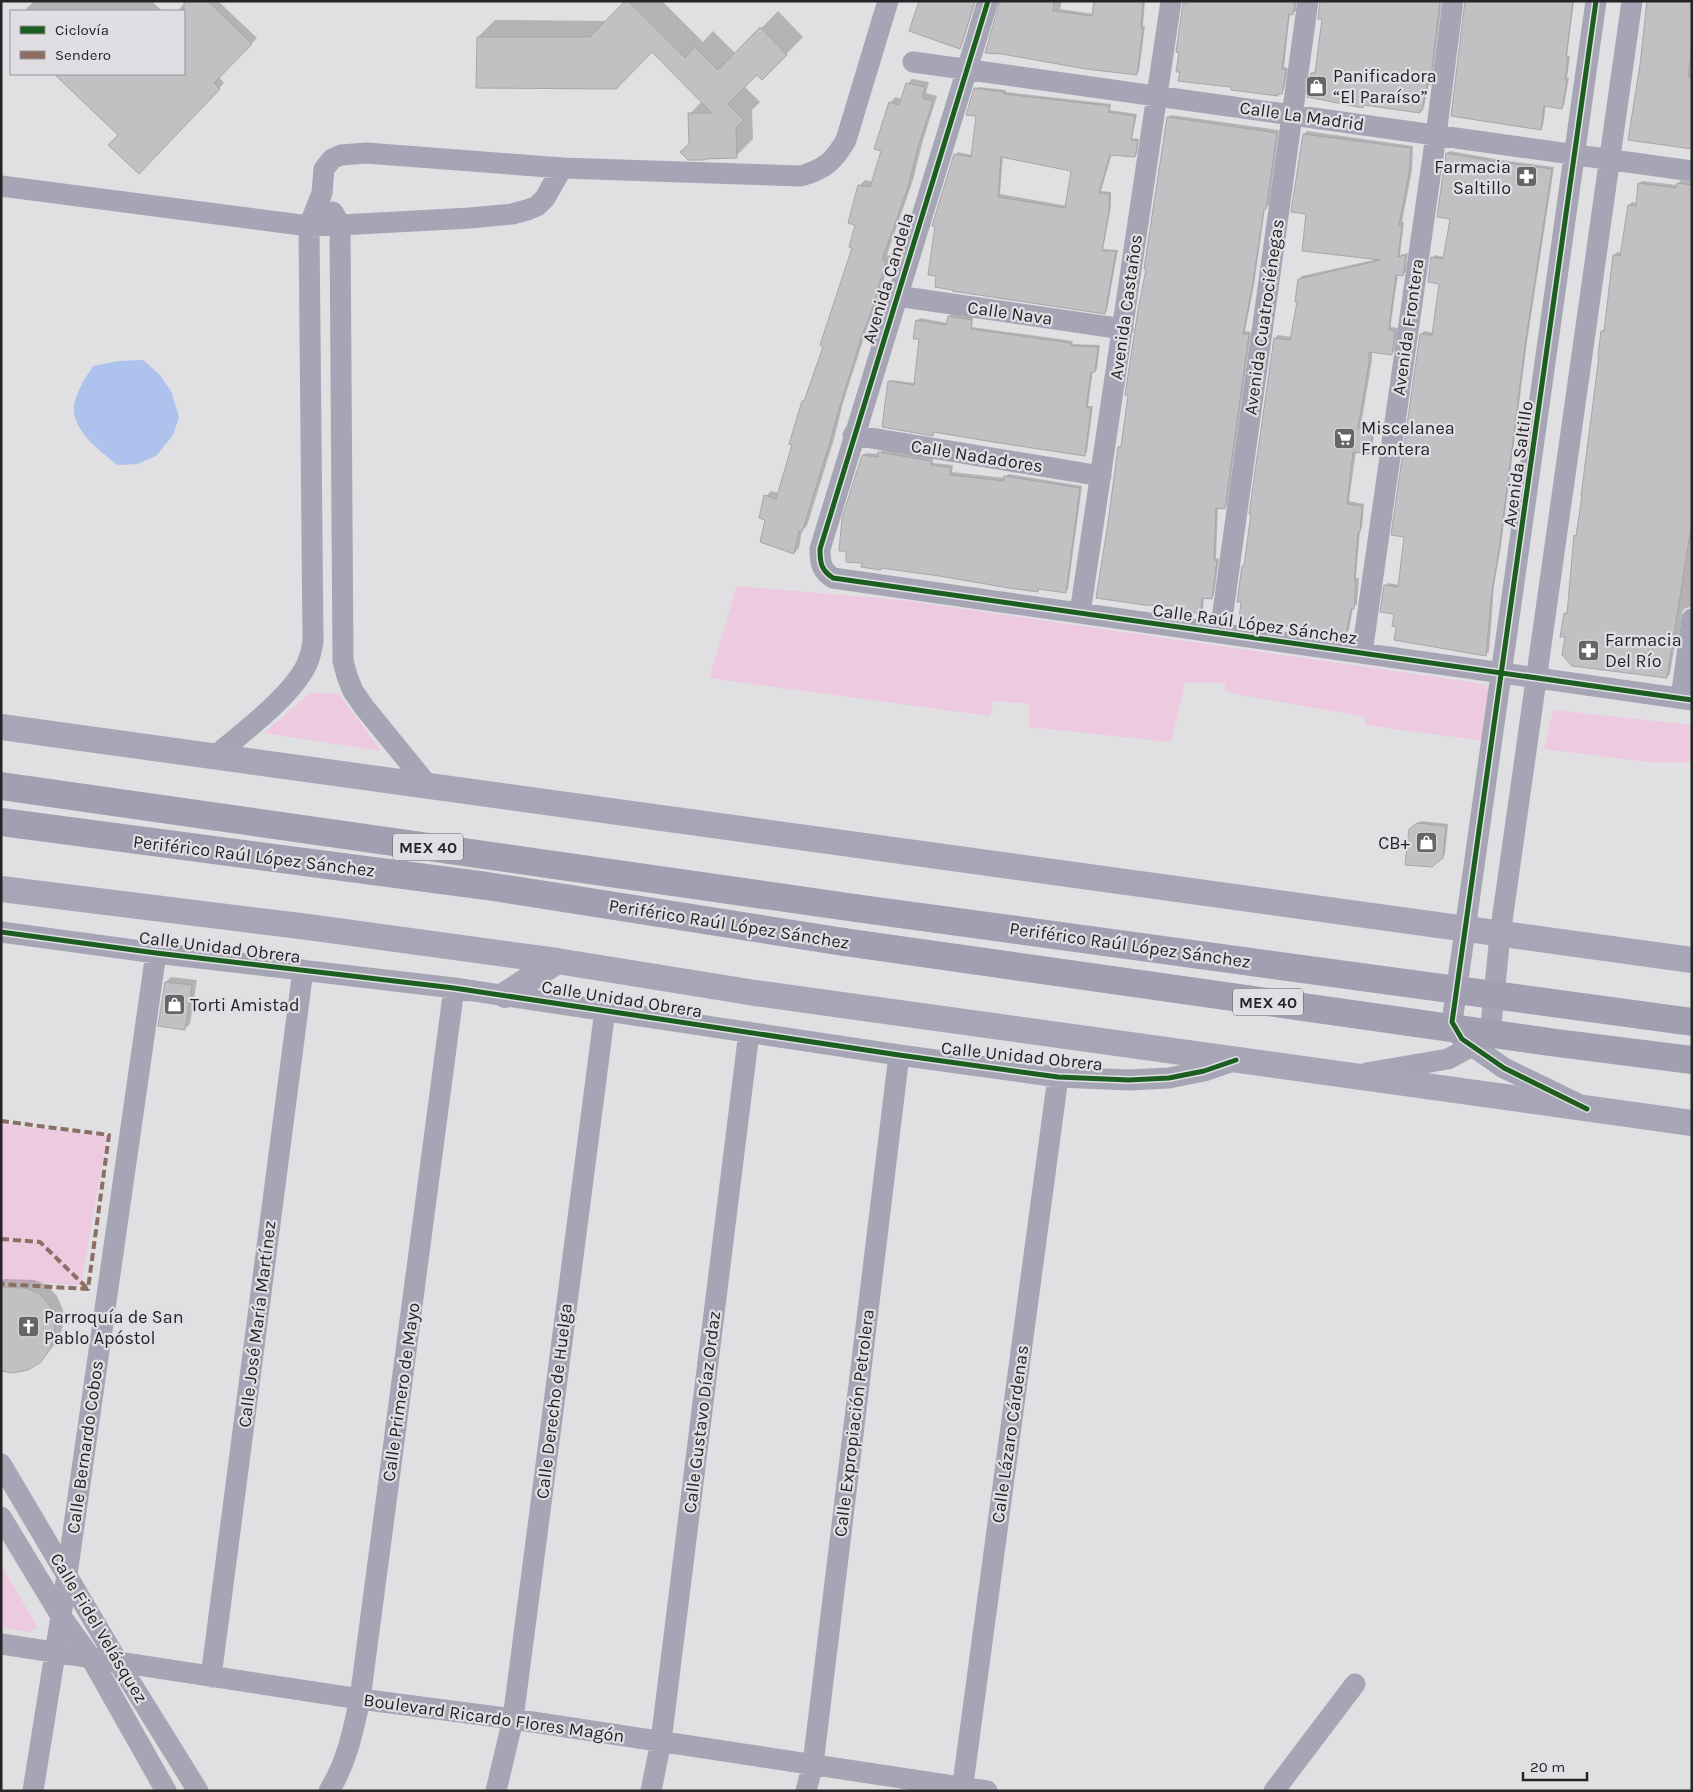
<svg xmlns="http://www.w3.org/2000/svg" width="1693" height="1792" font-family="Karla,sans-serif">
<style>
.green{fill:#eecae1}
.water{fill:#adc2ec}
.shadow{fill:#0003;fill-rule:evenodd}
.building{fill:#c2c0c3;stroke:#a7a5a8;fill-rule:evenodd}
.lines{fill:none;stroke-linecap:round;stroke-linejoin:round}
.minor{stroke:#a5a5b5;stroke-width:21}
.major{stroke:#a7a6b7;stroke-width:26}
.highway{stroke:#a19fb1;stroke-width:28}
.highway-bridge{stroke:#a19fb1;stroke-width:28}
.quiet{stroke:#8d6e63;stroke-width:4;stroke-dasharray:8 4;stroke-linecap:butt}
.cycleway-casing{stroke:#e0dee3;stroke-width:8}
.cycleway{stroke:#1b5e20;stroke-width:5}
.labels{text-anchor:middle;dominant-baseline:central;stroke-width:4.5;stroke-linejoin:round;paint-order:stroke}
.shield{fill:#e0dee3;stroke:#5c5b5e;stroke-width:1}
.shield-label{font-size:16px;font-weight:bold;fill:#242325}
.poi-label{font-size:18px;fill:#242325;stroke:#e0dee3;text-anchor:start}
.street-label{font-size:18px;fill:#242325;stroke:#e0dee3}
</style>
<rect width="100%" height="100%" fill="#e0dfe2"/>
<!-- green -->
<path class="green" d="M737,586l164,14 583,84 8,7 -7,50 -120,-16v-8l-140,-25v-9h-40l-14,59 -142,-15 1,-23 -37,-3 -3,15 -281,-38z
M310,693l29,1 42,57 -117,-18z
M1553,710l139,15v37h-44l-104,-13z
M1,1124l106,12 -26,149 -80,-4z
M1,1565l33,56 3,7 -8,4 -28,-5z"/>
<!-- water -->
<path class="water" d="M143,360l16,14 12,17 8,26 -6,18 -17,21 -19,8 -19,1c-16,-12 -45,-34 -44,-56 0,-14 12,-32 19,-43l26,-5z"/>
<!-- shadow -->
<path class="shadow" d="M34,1h118l10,10h-138z
M187,1h31l39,37 -38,39 5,6 -85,89 -19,-37 -64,-61h128v-63h-7z
M627,1h35l41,41 10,-11 23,23 42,-43 25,26 -41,42 -5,-6 -13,13 16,16 -8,8 1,29 -17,17 -46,-12v-30l12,-13 -50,-51 -174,-13 17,-17 113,1z
M920,1h56l-14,44 -2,3z
M1001,1h61l-2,8 34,5 1,-13h50l-2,25h2l-6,45 -3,3z
M1187,1h110l-1,10 -3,2h-3l-6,54 4,1 -4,22 -6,5 -94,-91z
M1321,1h121l-10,80 -3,2 -5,24 -5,5 -53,-8 -3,2 -51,-33 4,-2 8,-53z
M1466,1h108l-7,54 3,1 -3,22h2l-5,27 -2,3 -16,-3 -3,21 -3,3z
M1692,1v146l-51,-82z
M912,79l17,3 -3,11 11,3 -14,44 -10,40 -26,75 4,1 -15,50 -9,22 -24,75 -9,36 -27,87 -5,4 -3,18 -5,5 -27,-34 -1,-23 5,-5 8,2 24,-92 4,-3 18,-52 29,-99 3,-23 -8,-2 11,-37 5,-5 8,2 10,-32 7,-47 5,-6 7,2 5,-15z
M978,87l28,3v2l105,12 -1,6 27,4 -5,24 7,1 -2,15 -2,2 -23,-3 -11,38 10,1v15l-8,42 15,1 -11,60 -2,2 -150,-157 3,-3 14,3 5,-40 -2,-26zM1003,156l69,14 -5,36 -67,-12z
M1171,115l108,15 -10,75 -4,3 -11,77 -9,46 6,1 -24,173 -3,3 -6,-1 -2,51 3,1 -5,36 -2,2 -8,-1 -1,14 -3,2 -23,-7 -68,-82 10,-76 3,-3 46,-327z
M1307,131l106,15 -1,24 -10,52h2l-4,33 8,-2 -1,7 -1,12 -3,3 -5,-1 -7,49v4l7,1 -4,23 -3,3 -19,-3v9l-11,65 14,2 -3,23 -3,3 -13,-2 -7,50 15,3 -2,24 -2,2 -4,48h3l-2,26 -4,4 -4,22 -3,3 -103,-67 3,-2 29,-226 3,-3 14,2 7,-36v-22l3,-3 76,-17 -71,-46 -3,-79z
M1450,151l51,9 53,7 -27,175 -26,204 -7,40 -5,66 -3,2 -88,-28 -2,-13 -11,-27 3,-3 12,2 5,-49 16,-202 3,-3 10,2 6,-50 -8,-25 3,-3 9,2 7,-39 -4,-65z
M1681,180l11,2v424l-8,3 -2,4 -4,33 -4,3 -4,25 -3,3 -101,-41 -1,-22 3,-4 7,-74 2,-2 6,-38 19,-165 3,-3 9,-73 3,-3 5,1 7,-48 3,-3 5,1 2,-19 3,-3 36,4z
M951,314l22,3 -1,10 101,14 -1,3 28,1 -3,24 -2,2h-2l-5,35h5l-6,46 -3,3 -149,-23 -2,2 -44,-52 2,-2 24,3 5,-45 -3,-17 3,-3 27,5 2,-6z
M882,450l51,8v5l20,2 -1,7 53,6 3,-4 74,12 -14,103 -3,3 -25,-4 -3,3 -174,-136 3,-2 13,1z
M1421,821l27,3 -3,30 -3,3 -29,-30z
M171,977l26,3 -7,44 -6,5 -18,-47z
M4,1279l30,1 13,5 10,11 6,14v15l-4,15 -19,21 -39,9v-89z"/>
<!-- building -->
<path class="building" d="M184,1h24l44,43 -38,39 6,6 -81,85 -31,-29 10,-10 -64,-61h130z
M625,1h3l57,57 10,-11 23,23 42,-43 27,28 -25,25 -5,-5 -29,29 16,16 -8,8 1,30 -31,1 -2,1h-16l-8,-8 9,-8 -1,-31h24l-60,-61 -36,37 -140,-1 1,-51h113z
M919,1h56l-15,48 -51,-18z
M1000,1h54l-1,10 39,5 2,-15h49l-2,27h2l-6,47 -51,-6 -84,-15 -17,-1z
M1186,1h109l-2,14 -4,-1 -7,55 4,1 -4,24h-4v2l-47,-6v-3l-53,-6 2,-9h-4l3,-19 -3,-1 7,-49 3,1z
M1320,1h120l-10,84 -3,-1 -5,27 -2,-1v3l-56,-8 -1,3 -56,-11 4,-24h4l7,-54h-4z
M1465,1h108l-7,57h2l-3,22h2l-5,29 -18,-3 -3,24 -90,-14z
M1647,1h45v45l-4,31h4v72l-64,-9 12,-75z
M906,83l19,4 -3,11 11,3 -15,46 -10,40 -26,73 4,1 -15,52 -9,22 -23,74 -10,36 -27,87 -3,-1 -5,23 -34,-12 5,-22 -6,-2 5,-23 12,4 16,-54 -3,-1 13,-43h2l19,-54 -3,-2 32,-97 -3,-1 6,-22 -7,-2 10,-38 12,2 11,-36 -7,-2 15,-47 10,3z
M974,88l30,4v2l106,12 -2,6 27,4 -4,24 7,1 -3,16 -25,-2 -11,38 10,1v17l-7,40h14l-11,63 -153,-23 1,-1 -18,-3 1,-11 -8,-1 7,-49h-3l22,-72 17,3 5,-41 -10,-1zM1001,157l70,14 -6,37 -67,-11z
M1167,117l110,16 -11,76h-2l-12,79 -9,46h6l-24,175 -9,-1 -2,52 3,1 -5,38 -10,-1 -1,16 -24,-4 -1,-4 -31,-1 -49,-7 12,-75 10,-76h3l7,-52h-3l13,-85 8,-41h-2z
M1303,134l108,14 -2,26 -10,51h3l-4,32 7,-2v9l-2,12 -7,-1 -7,52v3l6,1 -3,24 -23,-3v11l-11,65 15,2 -4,24 -16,-2 -6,52 15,2 -2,26h-2l-4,49h2l-2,28h-3l-5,26 -107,-16 2,-17h-4l5,-36h2l7,-52h-2l25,-176 16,2 7,-38h-2l3,-23 83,-19 -79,-9 4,-37 -15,-2z
M1446,153l52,9 54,7 -27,176 -26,205 -7,40 -6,66 -92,-16 2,-13 -4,-1 2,-12 -14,-2 4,-27 14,2 6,-50 -13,-2 29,-201 12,1 7,-51 -11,-2 3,-25 12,2 7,-40 -13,-2z
M1638,183l38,5 1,-5 15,2v336l-25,157 -95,-12 -10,-11 3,-18h-5l4,-24 3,1 7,-79 2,1 6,-40h-1l15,-116 3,-24h-1l3,-25h3l9,-76 7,1 8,-51 8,1z
M948,316l24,4 -1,9 100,14v3l27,1 -3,25h-4l-5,36h5l-6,48 -92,-14 -59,-10 -1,4 -51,-9 6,-46 26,4 5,-46h-6l3,-19 30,5z
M878,452l53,9v4l20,3 -1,7 54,6v-5l76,12 -14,105 -28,-4v3l-29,-4 -70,-12 -58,-8v2l-20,-3 1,-4 -16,-1v-11h-7l3,-33 20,-63 16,2z
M1417,823l29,3 -3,32 -11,9 -27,-2 4,-36z
M165,982l27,3 -7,45 -27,-4z
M1,1287l24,1 14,5 10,12 6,14v16l-5,14 -9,13 -13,8 -15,3 -12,-2z"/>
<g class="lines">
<!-- minor -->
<path class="minor" d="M988,1l-168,548c0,14 1,21 13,29l859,122
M913,62l779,109
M1,186l308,40 31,-1 130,-7 42,-4 15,-4 10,-4 8,-8 17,-30 239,8c24,-7 33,-15 45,-36l42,-139
M333,212l7,13 3,436 4,15 6,15 11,16 66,81
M897,296l226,33
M853,435l248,41
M1080,613l91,-612
M1220,633l88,-632
M1362,653l74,-518 17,-134
M1681,698l11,-79
M214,757c28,-24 78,-61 93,-93 3,-7 5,-15 6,-23l-4,-415 13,-33 2,-24 8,-10 9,-4 25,-2 196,15
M1,932l155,21 298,35 445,67 159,22 71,3 40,-2 35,-7 32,-11
M1366,1073l82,-14 24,-13 19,-21 9,-90 132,-934
M1576,1103l-72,-35 -42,-29 -10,-17 144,-1021
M1,1464l117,198 80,129
M1,1517l60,99 30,42 75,133
M1,1644l359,55 153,20 474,72
M211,1677l92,-707
M33,1791l28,-175 95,-663
M329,1791c18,-29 24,-60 31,-92l94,-711
M496,1791l17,-72 92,-709
M651,1791l10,-50 88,-709
M806,1791l7,-27 86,-709
M962,1791l96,-714
M1274,1791l81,-107"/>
<!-- major -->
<path class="major" d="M1,727l1691,233
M1,889l307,38 249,34 198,32 937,130
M505,995l52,-34"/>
<!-- highway -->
<path class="highway" d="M1,786l854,122
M1,822l486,64 357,56"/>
<!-- highway-bridge -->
<path class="highway-bridge" d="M855,908l837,114
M844,942l713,101 135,17"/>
<!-- quiet -->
<path class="quiet" d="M1,1121l108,14 -21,154 -87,-5
M1,1239l39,3 48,47"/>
<defs>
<path id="cycleway" d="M988,1l-168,548c0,14 1,21 13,29l859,122
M1,932l155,21 298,35 445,67 159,22 71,3 40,-2 35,-7 32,-11
M1587,1109l-83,-41 -42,-29 -10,-17 144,-1021"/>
</defs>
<!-- cycleway casing -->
<use href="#cycleway" class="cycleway-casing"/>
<!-- cycleway -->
<use href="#cycleway" class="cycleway"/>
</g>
<!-- icons -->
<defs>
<symbol id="shop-square" viewBox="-11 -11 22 22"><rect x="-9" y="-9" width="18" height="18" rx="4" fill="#666567" stroke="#e0dee3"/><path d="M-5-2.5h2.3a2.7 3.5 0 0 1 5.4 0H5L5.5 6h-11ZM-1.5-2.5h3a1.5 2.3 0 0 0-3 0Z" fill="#fff"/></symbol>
<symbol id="pharmacy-square" viewBox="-11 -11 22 22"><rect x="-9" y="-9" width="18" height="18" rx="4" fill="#666567" stroke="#e0dee3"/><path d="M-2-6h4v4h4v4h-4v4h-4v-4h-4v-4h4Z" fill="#fff"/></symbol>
<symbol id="supermarket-square" viewBox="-11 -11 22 22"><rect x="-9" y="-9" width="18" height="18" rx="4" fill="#666567" stroke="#e0dee3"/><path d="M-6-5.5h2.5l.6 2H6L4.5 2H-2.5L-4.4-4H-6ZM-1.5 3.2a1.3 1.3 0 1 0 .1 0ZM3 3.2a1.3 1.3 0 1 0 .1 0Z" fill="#fff"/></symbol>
<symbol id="church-square" viewBox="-11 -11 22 22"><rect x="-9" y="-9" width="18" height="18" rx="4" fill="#666567" stroke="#e0dee3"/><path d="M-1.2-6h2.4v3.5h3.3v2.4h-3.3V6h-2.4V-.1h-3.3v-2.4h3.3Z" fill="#fff"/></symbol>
</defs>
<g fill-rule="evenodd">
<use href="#shop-square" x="1304" y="74" width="25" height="25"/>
<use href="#pharmacy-square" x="1514" y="164" width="25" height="25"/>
<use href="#supermarket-square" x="1332" y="426" width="25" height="25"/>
<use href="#pharmacy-square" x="1576" y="638" width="25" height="25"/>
<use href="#shop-square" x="1414" y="830" width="25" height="25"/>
<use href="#shop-square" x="162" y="992" width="25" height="25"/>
<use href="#church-square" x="16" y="1314" width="25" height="25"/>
</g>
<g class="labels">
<!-- shield labels -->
<g class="shield">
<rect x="393" y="833.5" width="70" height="27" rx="4"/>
<rect x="1233" y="988.5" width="70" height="27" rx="4"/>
</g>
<g class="shield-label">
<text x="428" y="847">MEX 40</text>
<text x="1268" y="1002">MEX 40</text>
</g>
<!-- poi labels -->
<g class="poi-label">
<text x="1333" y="76">Panificadora<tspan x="1333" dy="21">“El Paraíso”</tspan></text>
<text x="1511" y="167" text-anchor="end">Farmacia<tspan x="1511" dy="21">Saltillo</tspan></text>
<text x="1361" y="428">Miscelanea<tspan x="1361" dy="21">Frontera</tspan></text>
<text x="1605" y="640">Farmacia<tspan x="1605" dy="21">Del Río</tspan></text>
<text x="1410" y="843" text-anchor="end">CB+</text>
<text x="190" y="1005">Torti Amistad</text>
<text x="44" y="1317">Parroquía de San<tspan x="44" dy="21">Pablo Apóstol</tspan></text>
</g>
<!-- street labels -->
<g class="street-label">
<text transform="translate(1302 116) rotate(8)">Calle La Madrid</text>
<text transform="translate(888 278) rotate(-73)">Avenida Candela</text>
<text transform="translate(1126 307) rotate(-82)">Avenida Castaños</text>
<text transform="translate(1010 313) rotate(8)">Calle Nava</text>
<text transform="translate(1264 317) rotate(-82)">Avenida Cuatrociénegas</text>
<text transform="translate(1408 327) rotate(-82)">Avenida Frontera</text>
<text transform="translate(977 456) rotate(9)">Calle Nadadores</text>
<text transform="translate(1518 464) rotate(-82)">Avenida Saltillo</text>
<text transform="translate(1255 624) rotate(8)">Calle Raúl López Sánchez</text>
<text transform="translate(254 856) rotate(7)">Periférico Raúl López Sánchez</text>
<text transform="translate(729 924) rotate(9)">Periférico Raúl López Sánchez</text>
<text transform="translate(1130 945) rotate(8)">Periférico Raúl López Sánchez</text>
<text transform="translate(220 947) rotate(7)">Calle Unidad Obrera</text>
<text transform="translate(622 999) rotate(9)">Calle Unidad Obrera</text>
<text transform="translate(1022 1056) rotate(6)">Calle Unidad Obrera</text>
<text transform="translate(257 1324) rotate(-83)">Calle José María Martínez</text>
<text transform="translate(401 1392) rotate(-82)">Calle Primero de Mayo</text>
<text transform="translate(554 1401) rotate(-83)">Calle Derecho de Huelga</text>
<text transform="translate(702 1412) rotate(-83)">Calle Gustavo Díaz Ordaz</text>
<text transform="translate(854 1423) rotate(-83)">Calle Expropiación Petrolera</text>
<text transform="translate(1010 1434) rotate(-82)">Calle Lázaro Cárdenas</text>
<text transform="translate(85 1447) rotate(-82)">Calle Bernardo Cobos</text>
<text transform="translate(99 1628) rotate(59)">Calle Fidel Velásquez</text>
<text transform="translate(494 1718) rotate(8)">Boulevard Ricardo Flores Magón</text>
</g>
</g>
<!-- border -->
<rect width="1693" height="1792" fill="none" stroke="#242325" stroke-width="5"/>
<!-- legend -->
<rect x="10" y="10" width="175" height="65" fill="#e0dee3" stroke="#959397"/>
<rect x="20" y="26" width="25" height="8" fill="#1b5e20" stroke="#959397"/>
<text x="55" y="35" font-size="15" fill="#242325">Ciclovía</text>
<rect x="20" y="51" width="25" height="8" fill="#8d6e63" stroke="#959397"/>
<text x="55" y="60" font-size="15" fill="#242325">Sendero</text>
<!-- scale -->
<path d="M1523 1772v8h64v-8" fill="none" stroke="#242325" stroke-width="2.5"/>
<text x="1530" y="1772" font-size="15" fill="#242325" stroke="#e0dee3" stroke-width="4" paint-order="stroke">20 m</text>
</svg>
